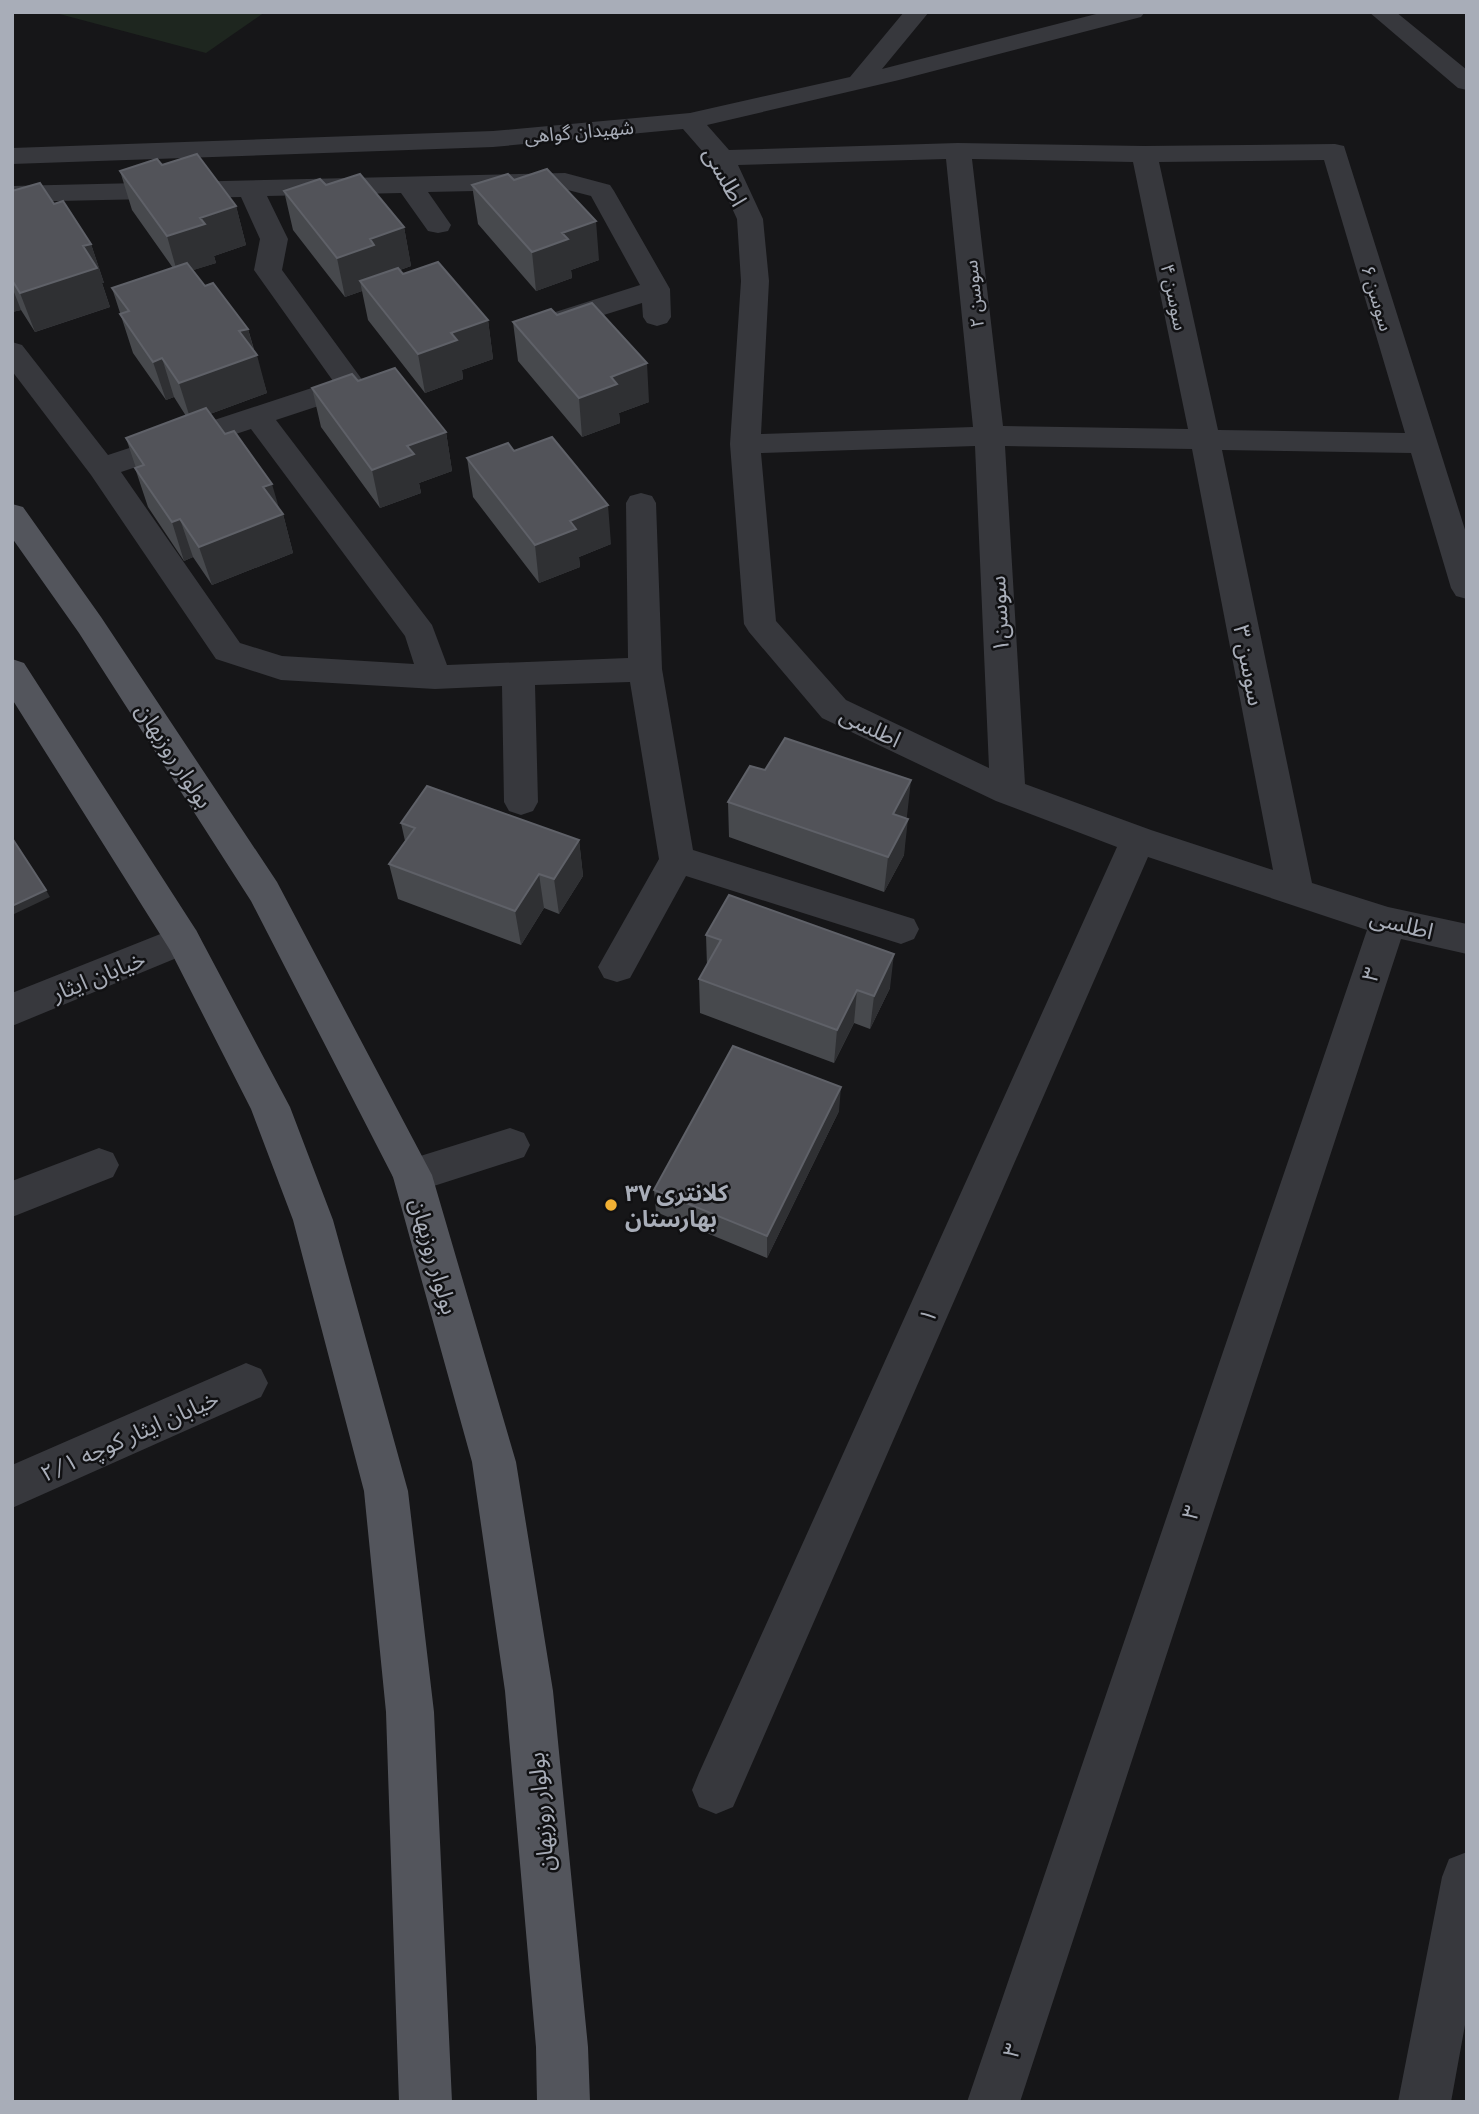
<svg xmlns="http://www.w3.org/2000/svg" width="1479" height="2114" font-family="'Exo 2','Noto Sans Arabic',sans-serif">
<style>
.green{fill:#1e261f}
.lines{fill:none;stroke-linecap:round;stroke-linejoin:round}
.minor{fill:#37383d;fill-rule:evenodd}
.major{fill:#53555c;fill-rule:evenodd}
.wall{fill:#47494d}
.shaded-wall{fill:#2f3033}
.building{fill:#525359;stroke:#5f6168;stroke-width:2}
.poi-dot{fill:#f2b134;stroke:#111113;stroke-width:2.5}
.labels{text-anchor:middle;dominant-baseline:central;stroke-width:5;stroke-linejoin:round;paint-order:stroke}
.far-street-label{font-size:19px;fill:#a8adb8;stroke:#111113}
.street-label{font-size:23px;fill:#a8adb8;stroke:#111113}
.poi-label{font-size:23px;font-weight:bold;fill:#a8adb8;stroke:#111113;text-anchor:start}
</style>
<rect width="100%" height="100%" fill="#161618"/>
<!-- green -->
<path class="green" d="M52,12h213l-59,41z"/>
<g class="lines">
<!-- minor -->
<path class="minor" d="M904,12h25l-47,57 222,-57h41l-4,5 -242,63 -192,45 22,25 229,-7 186,3 191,-2 9,2 123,390v63l-11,-3 -5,-8 -40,-135 -189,-3 90,433 76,24 79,17v30l-66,-15 -381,1163h-53l400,-1172 -219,-73 -415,950 -17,7 -17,-7 -7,-17 7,-17 418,-926 -121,-46 -174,-83 -73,-86 -5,-8 -14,-180 11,-163 -4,-62 -27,-59 -27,-31 -190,18 -481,17v-16l481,-17 197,-18 160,-36zM946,159l27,268 -212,7 8,-153 -6,-62 -25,-54zM972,159l161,3 55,267 -185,-3zM1324,160l81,273 -187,-3 -59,-268zM975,446l14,322 -143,-68 -70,-79 -15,-168zM1005,446l187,3 81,421 -122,-40 -126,-46z
M1369,12h27l71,58v20l-9,-2z
M565,173l45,12 4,6 56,98 1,28 -4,6 -10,3 -10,-3 -4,-6 -1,-14 -86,27 -10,-3 -4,-6 4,-6 94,-30 -49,-89 -27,-7 -136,3 23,33 -3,6 -10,2 -10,-2 -27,-38 -134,3 21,43 -6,31 84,115 -5,7 -85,28 156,205 15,40 181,-7 -2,-155 4,-7 11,-3 11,3 4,7 6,166 31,181 221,69 5,10 -5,10 -13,5 -215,-68 -56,102 -13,4 -13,-4 -6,-11 61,-108 -29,-177 -95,3 3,117 -5,9 -12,4 -12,-4 -5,-9 -2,-116 -67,3 -154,-9 -65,-21 -125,-184 -79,-104v-29l10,3 86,110 225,-74 -79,-111 6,-31 -19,-42 -229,5v-16zM251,429l154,207 9,28 -132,-8 -42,-13 -119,-171z
M183,925l13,5 5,10 -5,10 -184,76v-33z
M510,1128l14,5 6,12 -6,12 -112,36 -14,-6 -6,-12 6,-12z
M99,1148l14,5 6,12 -6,12 -101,40v-36z
M246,1363l15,6 7,14 -7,14 -249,111v-43z
M1467,1852v162l-16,88h-53l44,-225 7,-18z"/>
<!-- major -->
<path class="major" d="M12,504l11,3 78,110 176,265 155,293 84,287 37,229 35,356 2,55h-53l-1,-55 -31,-356 -33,-229 -79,-285 -142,-276 -172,-268 -67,-95z
M12,659l12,4 172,267 94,177 43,113 75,271 26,221 18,390h-53l-13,-390 -22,-221 -71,-271 -42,-111 -81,-159 -158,-251z"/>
</g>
<!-- wall -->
<path class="wall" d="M162,165l74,41 10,39 -32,11 2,7 -23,7 12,16 43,43 19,64 -57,21 73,100 10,39 -81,32 -19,-28 -9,4 -36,-54 -13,-39h1l-10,-30 60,-22 -12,-19 -8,3 -33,-47 -21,-65 61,-20 -41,-58 -12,-39z
M514,180l85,80 -28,10 1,8 -36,13 -58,-67 -6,-39z
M326,185l78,42 7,39 -11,4 3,4 85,46 5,39 -31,11 1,9 -38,14 -57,-73 -6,-29 -17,6 -52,-67 -9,-39z
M12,191l42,13 37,40 13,39h-2l8,24 -75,25 -14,-22 -9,2z
M557,315l92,87 -30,11 1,10 -38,14 -64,-76 -5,-39z
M358,381l88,51 6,39 -33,12 2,10 -41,15 -59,-81 -9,-39z
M514,451l97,93 -32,13 1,10 -41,16 -66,-86 -6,-39z
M728,802l179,14 -2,2 -1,37 -20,37 -155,-55z
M401,823l178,17 4,36 -24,38 -15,-6 -23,37 -123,-46 -9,-35 16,-23z
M706,935l184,53 -20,41 -16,-6 -20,40 -134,-50 -1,-34 8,-13z
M839,1111l-72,147 -111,-46 -2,-22z"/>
<!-- shaded-wall -->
<path class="shaded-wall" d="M236,206l10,39 -32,11 2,7 -38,12 -11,-39 33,-18z
M596,221l3,39 -28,10 1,8 -36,13 -4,-39 30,-19z
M404,227l7,39 -31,11 -20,4 2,10 -17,6 -8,-39 33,-19z
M91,244l13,39h-2l8,24 -75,25 -15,-39 63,-47z
M12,287l9,23 -9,2z
M488,320l5,39 -31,11 1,9 -38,14 -7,-39 33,-21z
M248,329l7,26h2l10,38 -76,28 -12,-38 60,-52z
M162,358l12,39 -8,3 -13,-38z
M647,363l2,39 -30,11 1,10 -38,14 -3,-39 32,-21z
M446,432l6,39 -33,12 2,10 -41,15 -8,-38 35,-24z
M272,484l9,31 2,-1 10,39 -81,32 -13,-38 64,-60z
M608,505l3,39 -32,13 1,10 -41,16 -4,-38 35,-24z
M180,519l13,38 -9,4 -12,-39z
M911,780l-4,36 -18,34 4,-36z
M908,819l-4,36 -20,37 4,-35z
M579,840l4,36 -24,38 -5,-35z
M539,874l5,34 -23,37 -6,-34z
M46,890l4,7 -38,18v-9z
M894,954l-4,34 -20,41 4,-33z
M857,990l-3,33 -20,40 3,-33z
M841,1087l-2,24 -72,147v-22z"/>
<!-- building -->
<path class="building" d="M197,154l39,52 -36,12 5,6 -38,12 -47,-65 37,-12 5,6z
M547,169l49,52 -34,12 6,6 -36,13 -60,-67 36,-11 6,6z
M360,174l44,53 -34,12 4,6 -37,13 -53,-67 36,-12 6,6z
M40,183l14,21 9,-3 28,43 -8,2 14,22 -77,25 -8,-13v-89z
M438,262l50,58 -37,13 6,7 -39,14 -58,-73 38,-13 5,6z
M187,263l18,23 8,-3 35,46 -9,2 18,24 -78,28 -17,-25 -9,4 -33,-48 9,-3 -17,-23z
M592,303l55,60 -36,14 6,7 -38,14 -66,-76 38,-13 6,6z
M395,368l51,64 -39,14 7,8 -42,16 -60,-82 40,-14 6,7z
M206,408l19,26 9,-3 38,53 -9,3 20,27 -84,33 -19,-28 -8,3 -37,-54 9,-3 -18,-27z
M552,437l56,68 -38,16 6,8 -41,16 -68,-87 41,-15 6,8z
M785,738l126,42 -18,34 15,5 -20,38 -160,-55 22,-36 15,4z
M427,786l152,54 -25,39 -15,-5 -24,37 -126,-47 26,-36 -14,-5z
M12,838l34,52 -34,16z
M729,895l165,59 -20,42 -17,-6 -20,40 -138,-51 22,-39 -15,-5z
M733,1046l108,41 -74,149 -113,-46z"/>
<!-- markers -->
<circle class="poi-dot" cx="611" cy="1205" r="7"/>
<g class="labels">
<!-- far-street labels -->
<g class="far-street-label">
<text transform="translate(579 131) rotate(-5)">شهیدان گواهی</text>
<text transform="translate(973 294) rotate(-96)">سوسن ۲</text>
<text transform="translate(1175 297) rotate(78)">سوسن ۴</text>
<text transform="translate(1378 298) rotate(73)">سوسن ۶</text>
</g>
<!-- street labels -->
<g class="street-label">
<text transform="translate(726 176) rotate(61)">اطلسی</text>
<text transform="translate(998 614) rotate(-93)">سوسن۱</text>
<text transform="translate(1250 665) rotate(79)">سوسن ۳</text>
<text transform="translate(871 726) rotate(26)">اطلسی</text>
<text transform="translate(175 755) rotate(57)">بولوار روزبهان</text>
<text transform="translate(1402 923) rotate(14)">اطلسی</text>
<text transform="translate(1370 974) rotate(-71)">۳</text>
<text transform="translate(98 975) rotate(-22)">خیابان ایثار</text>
<text transform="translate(435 1256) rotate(74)">بولوار روزبهان</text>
<text transform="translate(927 1315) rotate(-66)">۱</text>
<text transform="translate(129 1435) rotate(-24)">خیابان ایثار کوچه ۲/۱</text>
<text transform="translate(1190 1512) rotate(-71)">۳</text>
<text transform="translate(540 1812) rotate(-95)">بولوار روزبهان</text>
<text transform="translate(1011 2050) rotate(-71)">۳</text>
</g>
<!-- poi labels -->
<g class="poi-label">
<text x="625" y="1192">کلانتری ۳۷<tspan x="625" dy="26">بهارستان</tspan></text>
</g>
</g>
<!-- border -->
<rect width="1479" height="2114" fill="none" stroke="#a8adb8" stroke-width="28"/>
</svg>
